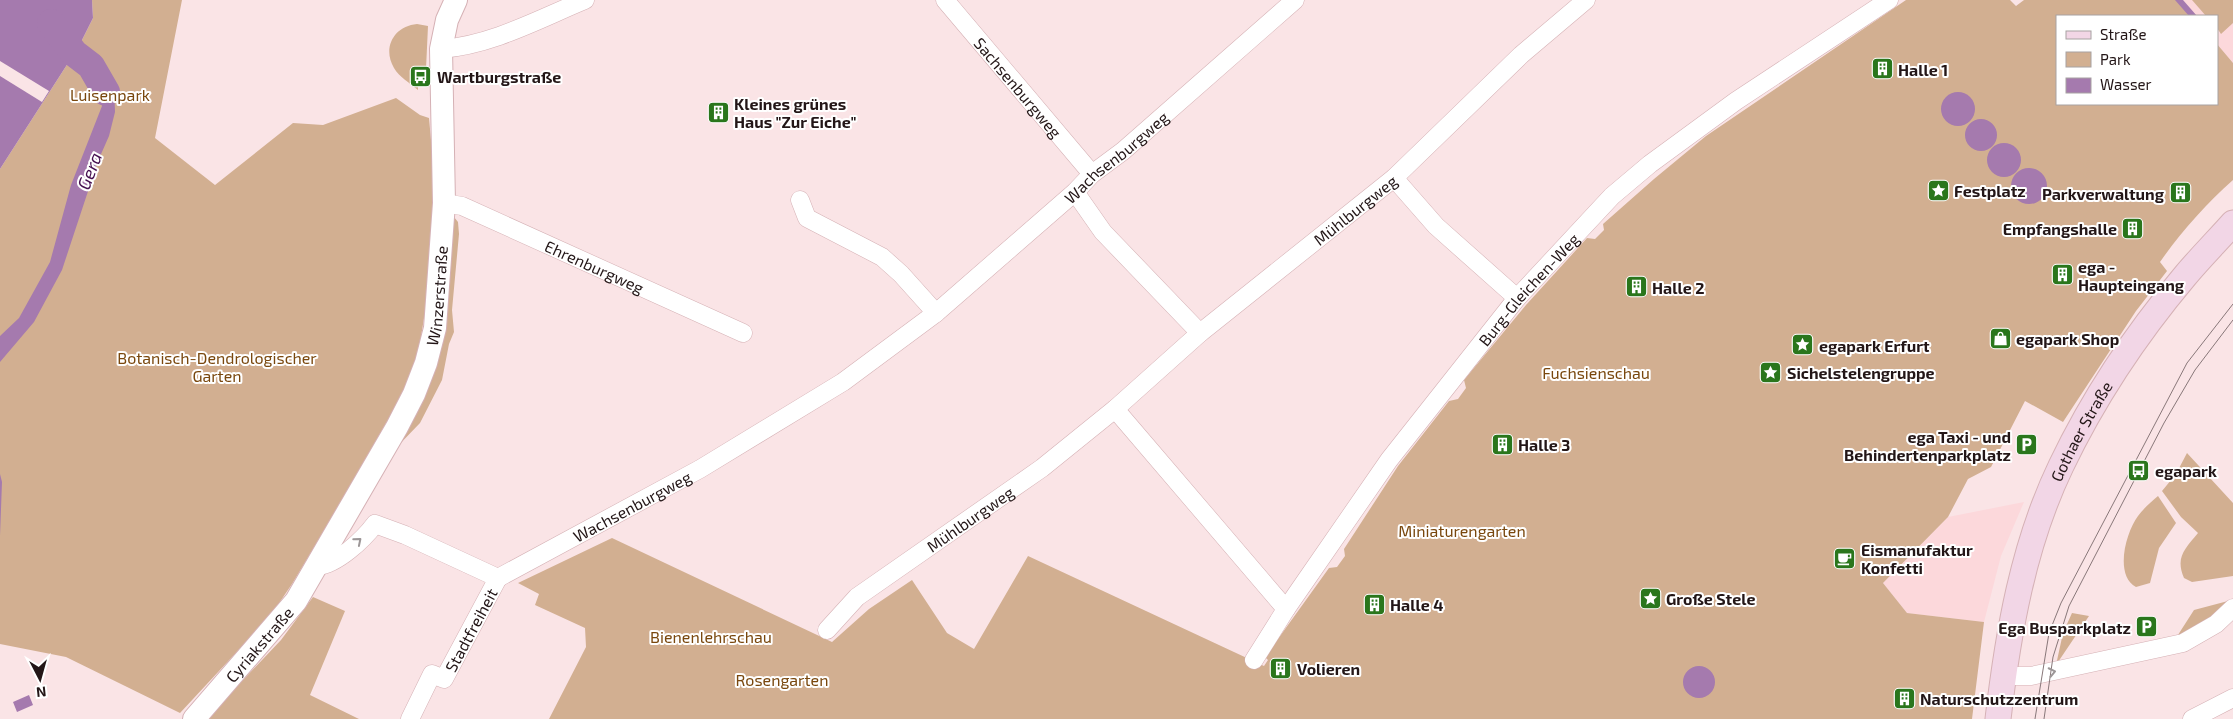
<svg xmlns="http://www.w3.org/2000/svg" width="2233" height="719" font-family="'Exo 2',sans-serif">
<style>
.built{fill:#fcd8db}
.green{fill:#d2af91}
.water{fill:#a57aae}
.pier{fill:#fae4e6}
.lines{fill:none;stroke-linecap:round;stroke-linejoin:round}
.river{stroke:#a57aae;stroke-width:28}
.minor-casing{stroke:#d5b1b5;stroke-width:19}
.tertiary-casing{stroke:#d5b1b5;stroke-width:24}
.secondary-casing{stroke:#d5b1b5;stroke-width:27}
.minor{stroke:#fff;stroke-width:18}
.tertiary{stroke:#fff;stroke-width:22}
.secondary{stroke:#f2d6e6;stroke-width:25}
.tram{stroke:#887779;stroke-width:1}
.oneway{stroke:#9c9697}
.labels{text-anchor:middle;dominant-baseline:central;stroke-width:4;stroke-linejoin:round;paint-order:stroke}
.poi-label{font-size:16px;font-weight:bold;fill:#231617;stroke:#fff;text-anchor:start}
.street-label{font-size:16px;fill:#231617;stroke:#fff}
.park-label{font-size:16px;fill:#79470d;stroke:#fff}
.water-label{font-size:18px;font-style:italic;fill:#440e4f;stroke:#fff}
</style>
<rect width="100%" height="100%" fill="#fae4e6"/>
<!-- built -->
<path class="built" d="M2179,0h54v63l-16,-19v-28h-24z
M2024,502l-23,54 -17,66 -77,-9 -24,-30 65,-66z"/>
<!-- green -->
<path class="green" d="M92,0h90l-27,138 60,47 78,-62 30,2 73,-27 24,17 9,3 7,77 -5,80 -12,74 -14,41 -71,124 -42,70 -21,31 -91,98 -114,-56 -66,-13v-475l79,-123 14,-28z
M1906,0h104l6,6 8,-6h155l14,16h-136v88h160v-60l16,19v117c-28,25 -52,52 -73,82l7,9 -31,40 -73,111 -38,-21 -34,66 -23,12 -20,38 -65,66 24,30 77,9 -12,97h-1423l37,-72 -1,-19 -50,-23 4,-11 -21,-11 94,-45 220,104 37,-33 43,-29 35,53 27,16 54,-93 236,110 4,-6 -3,-3 64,-89 8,-1 8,-11 -1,-7 54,-83 51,-65 9,-2 8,-11 -2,-8 62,-75 61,-67 8,1 9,-9 -1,-6 51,-45 52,-43z
M2192,0h41v23l-12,11 -4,-6v-12h-11z
M417,24l11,2 -2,43h-8v21c-8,-7 -19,-13 -24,-22 -12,-20 0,-42 23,-44z
M454,217l4,5 1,12 -7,76 2,22 -5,12 -7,36 -22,43 -26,27z
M2187,453l46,50v73l-41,6 -8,-4c-9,-21 1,-29 14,-45l-17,-16 -19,-26 14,-17z
M2158,496l18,27 -17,25 -9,35 -14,4c-22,-12 -10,-55 2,-71 5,-7 13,-14 20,-20z
M313,597l32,14 -35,84 49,24h-153l75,-79z
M2228,601l-16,17 -36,20 18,-28z
M2072,613l17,3 -33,49 7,-32z"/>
<!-- water -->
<path class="water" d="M0,0h92l1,18 -14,28 -79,123z
M2175,0h8l14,16h-8z
M91,53l12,8 11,22 1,29 -6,24 -11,25 -36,109 -28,52 -34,40v-26l19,-18 31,-56 21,-77 31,-79 -4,-25 -13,-17z
M1941 109a17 17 0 1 1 34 0a17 17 0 1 1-34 0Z
M1965 135a16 16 0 1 1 32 0a16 16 0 1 1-32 0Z
M1987 160a17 17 0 1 1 34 0a17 17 0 1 1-34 0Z
M2011 186a18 18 0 1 1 36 0a18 18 0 1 1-36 0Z
M0,474l2,8 -2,54z
M1683 682a16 16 0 1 1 32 0a16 16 0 1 1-32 0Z
M29,695l4,10 -16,7 -4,-10z"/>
<!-- pier -->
<path class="pier" d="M0,61l49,30 -7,11 -42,-26z"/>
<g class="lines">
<!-- river -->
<path class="river" d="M51,23l23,30 17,13 15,26"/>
<defs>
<g id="minor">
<path id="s1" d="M945,0l147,174"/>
<path d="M441,49c51,-4 98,-30 144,-49"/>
<path d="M1394,178l42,48 81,72"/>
<path d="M1075,192l28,40 97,101"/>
<path d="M800,200l7,18 75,39 19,17 35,39"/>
<path id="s2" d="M444,203l18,3 281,127"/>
<path d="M1115,409l171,200"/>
<path d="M318,566c19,-2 45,-26 57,-42l30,11 93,43"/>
<path id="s3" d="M498,578l202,-109 143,-87 93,-69 139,-121 17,-18 31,-23 172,-151"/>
<path id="s4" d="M827,630l30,-33 185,-129 73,-59 85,-76 194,-155 127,-123 65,-55"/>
<path id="s5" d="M1254,660l32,-51 103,-149 128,-162 95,-102 38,-32 86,-63 153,-101"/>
<path d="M2003,676h28l152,-33 33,-19 17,-16"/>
<path id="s6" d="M410,719l22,-45 12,5 54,-101"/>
<path d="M2192,719l41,-21"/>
</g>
<g id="tertiary">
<path id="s7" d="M194,719l102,-118 101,-174 17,-33 12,-31 9,-35 9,-125 -3,-154 6,-29 9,-20"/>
</g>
<g id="secondary">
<path id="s8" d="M1998,719c10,-86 25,-174 63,-253 32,-67 76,-133 124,-190 15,-18 32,-35 48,-53"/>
</g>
</defs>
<!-- minor casing -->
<use href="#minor" class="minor-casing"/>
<!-- tertiary casing -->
<use href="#tertiary" class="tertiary-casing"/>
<!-- secondary casing -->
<use href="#secondary" class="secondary-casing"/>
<!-- minor -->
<use href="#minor" class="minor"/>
<!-- tertiary -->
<use href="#tertiary" class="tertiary"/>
<!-- secondary -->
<use href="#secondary" class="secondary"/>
<!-- tram -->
<path class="tram" d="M2035,719l14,-86 12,-30 126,-240 46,-59
M2044,719l9,-62 16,-51 95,-183 31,-53 38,-50"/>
</g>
<!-- one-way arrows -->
<defs><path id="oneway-chevron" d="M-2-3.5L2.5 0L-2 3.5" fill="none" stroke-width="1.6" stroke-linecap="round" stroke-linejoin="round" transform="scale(1.25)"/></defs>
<g class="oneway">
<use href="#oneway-chevron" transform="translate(358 541) rotate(-40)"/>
<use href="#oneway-chevron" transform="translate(2052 672) rotate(-12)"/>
</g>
<!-- icons -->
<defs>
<symbol id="building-square" viewBox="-11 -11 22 22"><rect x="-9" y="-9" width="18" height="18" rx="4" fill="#2a761c" stroke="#fff"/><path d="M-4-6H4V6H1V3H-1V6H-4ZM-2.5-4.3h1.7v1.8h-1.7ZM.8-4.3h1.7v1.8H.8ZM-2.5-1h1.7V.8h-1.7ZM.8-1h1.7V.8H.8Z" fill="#fff"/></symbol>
<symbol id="bus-square" viewBox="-11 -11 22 22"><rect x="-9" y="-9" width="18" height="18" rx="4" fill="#2a761c" stroke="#fff"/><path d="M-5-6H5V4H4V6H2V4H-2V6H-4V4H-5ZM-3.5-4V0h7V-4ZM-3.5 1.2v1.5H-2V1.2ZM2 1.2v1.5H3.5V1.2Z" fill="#fff"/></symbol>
<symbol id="sight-square" viewBox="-11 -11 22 22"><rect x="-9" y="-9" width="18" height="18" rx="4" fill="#2a761c" stroke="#fff"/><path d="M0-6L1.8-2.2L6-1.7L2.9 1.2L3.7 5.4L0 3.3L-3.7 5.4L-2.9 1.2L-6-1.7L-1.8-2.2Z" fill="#fff"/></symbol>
<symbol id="shop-square" viewBox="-11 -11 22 22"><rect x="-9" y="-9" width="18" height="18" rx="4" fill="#2a761c" stroke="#fff"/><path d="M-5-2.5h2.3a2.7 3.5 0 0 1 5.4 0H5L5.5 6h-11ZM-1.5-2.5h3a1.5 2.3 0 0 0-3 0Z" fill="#fff"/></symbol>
<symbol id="parking-square" viewBox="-11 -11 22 22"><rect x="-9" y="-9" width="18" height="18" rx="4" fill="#2a761c" stroke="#fff"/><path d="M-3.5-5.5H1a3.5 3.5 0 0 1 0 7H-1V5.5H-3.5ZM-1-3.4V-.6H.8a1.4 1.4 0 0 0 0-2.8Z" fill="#fff"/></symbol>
<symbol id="cafe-square" viewBox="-11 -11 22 22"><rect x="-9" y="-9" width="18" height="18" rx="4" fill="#2a761c" stroke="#fff"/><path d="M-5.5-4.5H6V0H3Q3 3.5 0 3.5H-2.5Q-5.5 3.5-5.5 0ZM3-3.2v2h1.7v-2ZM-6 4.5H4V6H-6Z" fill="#fff"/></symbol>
</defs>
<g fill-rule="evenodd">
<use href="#building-square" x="1870" y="56" width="25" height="25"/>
<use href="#bus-square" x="408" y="64" width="25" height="25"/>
<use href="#building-square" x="706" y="100" width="25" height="25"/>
<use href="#sight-square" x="1926" y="178" width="25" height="25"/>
<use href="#building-square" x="2168" y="180" width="25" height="25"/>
<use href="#building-square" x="2120" y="216" width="25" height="25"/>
<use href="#building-square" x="2050" y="262" width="25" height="25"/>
<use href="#building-square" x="1624" y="274" width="25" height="25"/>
<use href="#shop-square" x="1988" y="326" width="25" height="25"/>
<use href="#sight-square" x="1790" y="332" width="25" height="25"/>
<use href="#sight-square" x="1758" y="360" width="25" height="25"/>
<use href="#building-square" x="1490" y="432" width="25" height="25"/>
<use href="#parking-square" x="2014" y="432" width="25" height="25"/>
<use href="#bus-square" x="2126" y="458" width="25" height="25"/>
<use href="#cafe-square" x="1832" y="546" width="25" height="25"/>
<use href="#sight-square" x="1638" y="586" width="25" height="25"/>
<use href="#building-square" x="1362" y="592" width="25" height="25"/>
<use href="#parking-square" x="2134" y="614" width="25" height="25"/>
<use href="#building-square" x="1268" y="656" width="25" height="25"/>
<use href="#building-square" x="1892" y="686" width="25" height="25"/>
</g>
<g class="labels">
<!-- poi labels -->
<g class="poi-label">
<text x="1898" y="69">Halle 1</text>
<text x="437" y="76">Wartburgstraße</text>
<text x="734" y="103">Kleines grünes<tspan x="734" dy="18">Haus "Zur Eiche"</tspan></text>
<text x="1954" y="190">Festplatz</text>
<text x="2164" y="193" text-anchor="end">Parkverwaltung</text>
<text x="2117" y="228" text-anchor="end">Empfangshalle</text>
<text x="2078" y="266">ega -<tspan x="2078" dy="18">Haupteingang</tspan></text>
<text x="1652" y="287">Halle 2</text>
<text x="2016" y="338">egapark Shop</text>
<text x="1819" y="345">egapark Erfurt</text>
<text x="1787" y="372">Sichelstelengruppe</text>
<text x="2011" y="436" text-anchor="end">ega Taxi - und<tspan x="2011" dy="18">Behindertenparkplatz</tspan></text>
<text x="1518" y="444">Halle 3</text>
<text x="2155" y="470">egapark</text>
<text x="1861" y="549">Eismanufaktur<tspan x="1861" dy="18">Konfetti</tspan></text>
<text x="1666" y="598">Große Stele</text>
<text x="1390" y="604">Halle 4</text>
<text x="2131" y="627" text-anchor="end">Ega Busparkplatz</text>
<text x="1297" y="668">Volieren</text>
<text x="1920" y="698">Naturschutzzentrum</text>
</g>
<!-- street labels -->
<g class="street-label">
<text stroke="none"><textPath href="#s1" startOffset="114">Sachsenburgweg</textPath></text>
<text stroke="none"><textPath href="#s3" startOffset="751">Wachsenburgweg</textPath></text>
<text stroke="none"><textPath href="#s4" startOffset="676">Mühlburgweg</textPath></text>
<text stroke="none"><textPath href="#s2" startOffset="164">Ehrenburgweg</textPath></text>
<text stroke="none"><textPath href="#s5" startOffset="462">Burg-Gleichen-Weg</textPath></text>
<text stroke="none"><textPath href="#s7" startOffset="496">Winzerstraße</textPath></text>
<text stroke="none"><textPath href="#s8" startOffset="302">Gothaer Straße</textPath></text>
<text stroke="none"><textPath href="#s3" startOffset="152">Wachsenburgweg</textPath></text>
<text stroke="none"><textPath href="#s4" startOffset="182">Mühlburgweg</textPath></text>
<text stroke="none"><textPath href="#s6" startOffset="119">Stadtfreiheit</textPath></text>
<text stroke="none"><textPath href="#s7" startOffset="99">Cyriakstraße</textPath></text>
</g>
<!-- park labels -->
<g class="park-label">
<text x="110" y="94">Luisenpark</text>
<text x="217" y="357">Botanisch-Dendrologischer<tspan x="217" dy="18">Garten</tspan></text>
<text x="1596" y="372">Fuchsienschau</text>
<text x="1462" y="530">Miniaturengarten</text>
<text x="711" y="636">Bienenlehrschau</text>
<text x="782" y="679">Rosengarten</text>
</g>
<!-- water labels -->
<g class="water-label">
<text transform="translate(89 171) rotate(-69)">Gera</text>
</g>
</g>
<!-- legend -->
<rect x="2056" y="15" width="162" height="90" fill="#ffffff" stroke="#a7a2a2"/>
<rect x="2066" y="31" width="25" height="8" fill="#f2d6e6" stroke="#a7a2a2"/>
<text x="2100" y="40" font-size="15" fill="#231617">Straße</text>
<rect x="2066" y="52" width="25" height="15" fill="#d2af91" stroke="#a7a2a2"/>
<text x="2100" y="65" font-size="15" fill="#231617">Park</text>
<rect x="2066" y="78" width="25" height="15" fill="#a57aae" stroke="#a7a2a2"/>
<text x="2100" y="90" font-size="15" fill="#231617">Wasser</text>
<!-- north arrow -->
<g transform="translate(40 679) rotate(174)" stroke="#ffffff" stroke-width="4" paint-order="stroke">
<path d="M0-4L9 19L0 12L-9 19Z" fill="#231617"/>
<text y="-8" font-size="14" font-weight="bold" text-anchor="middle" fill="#231617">N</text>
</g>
</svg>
